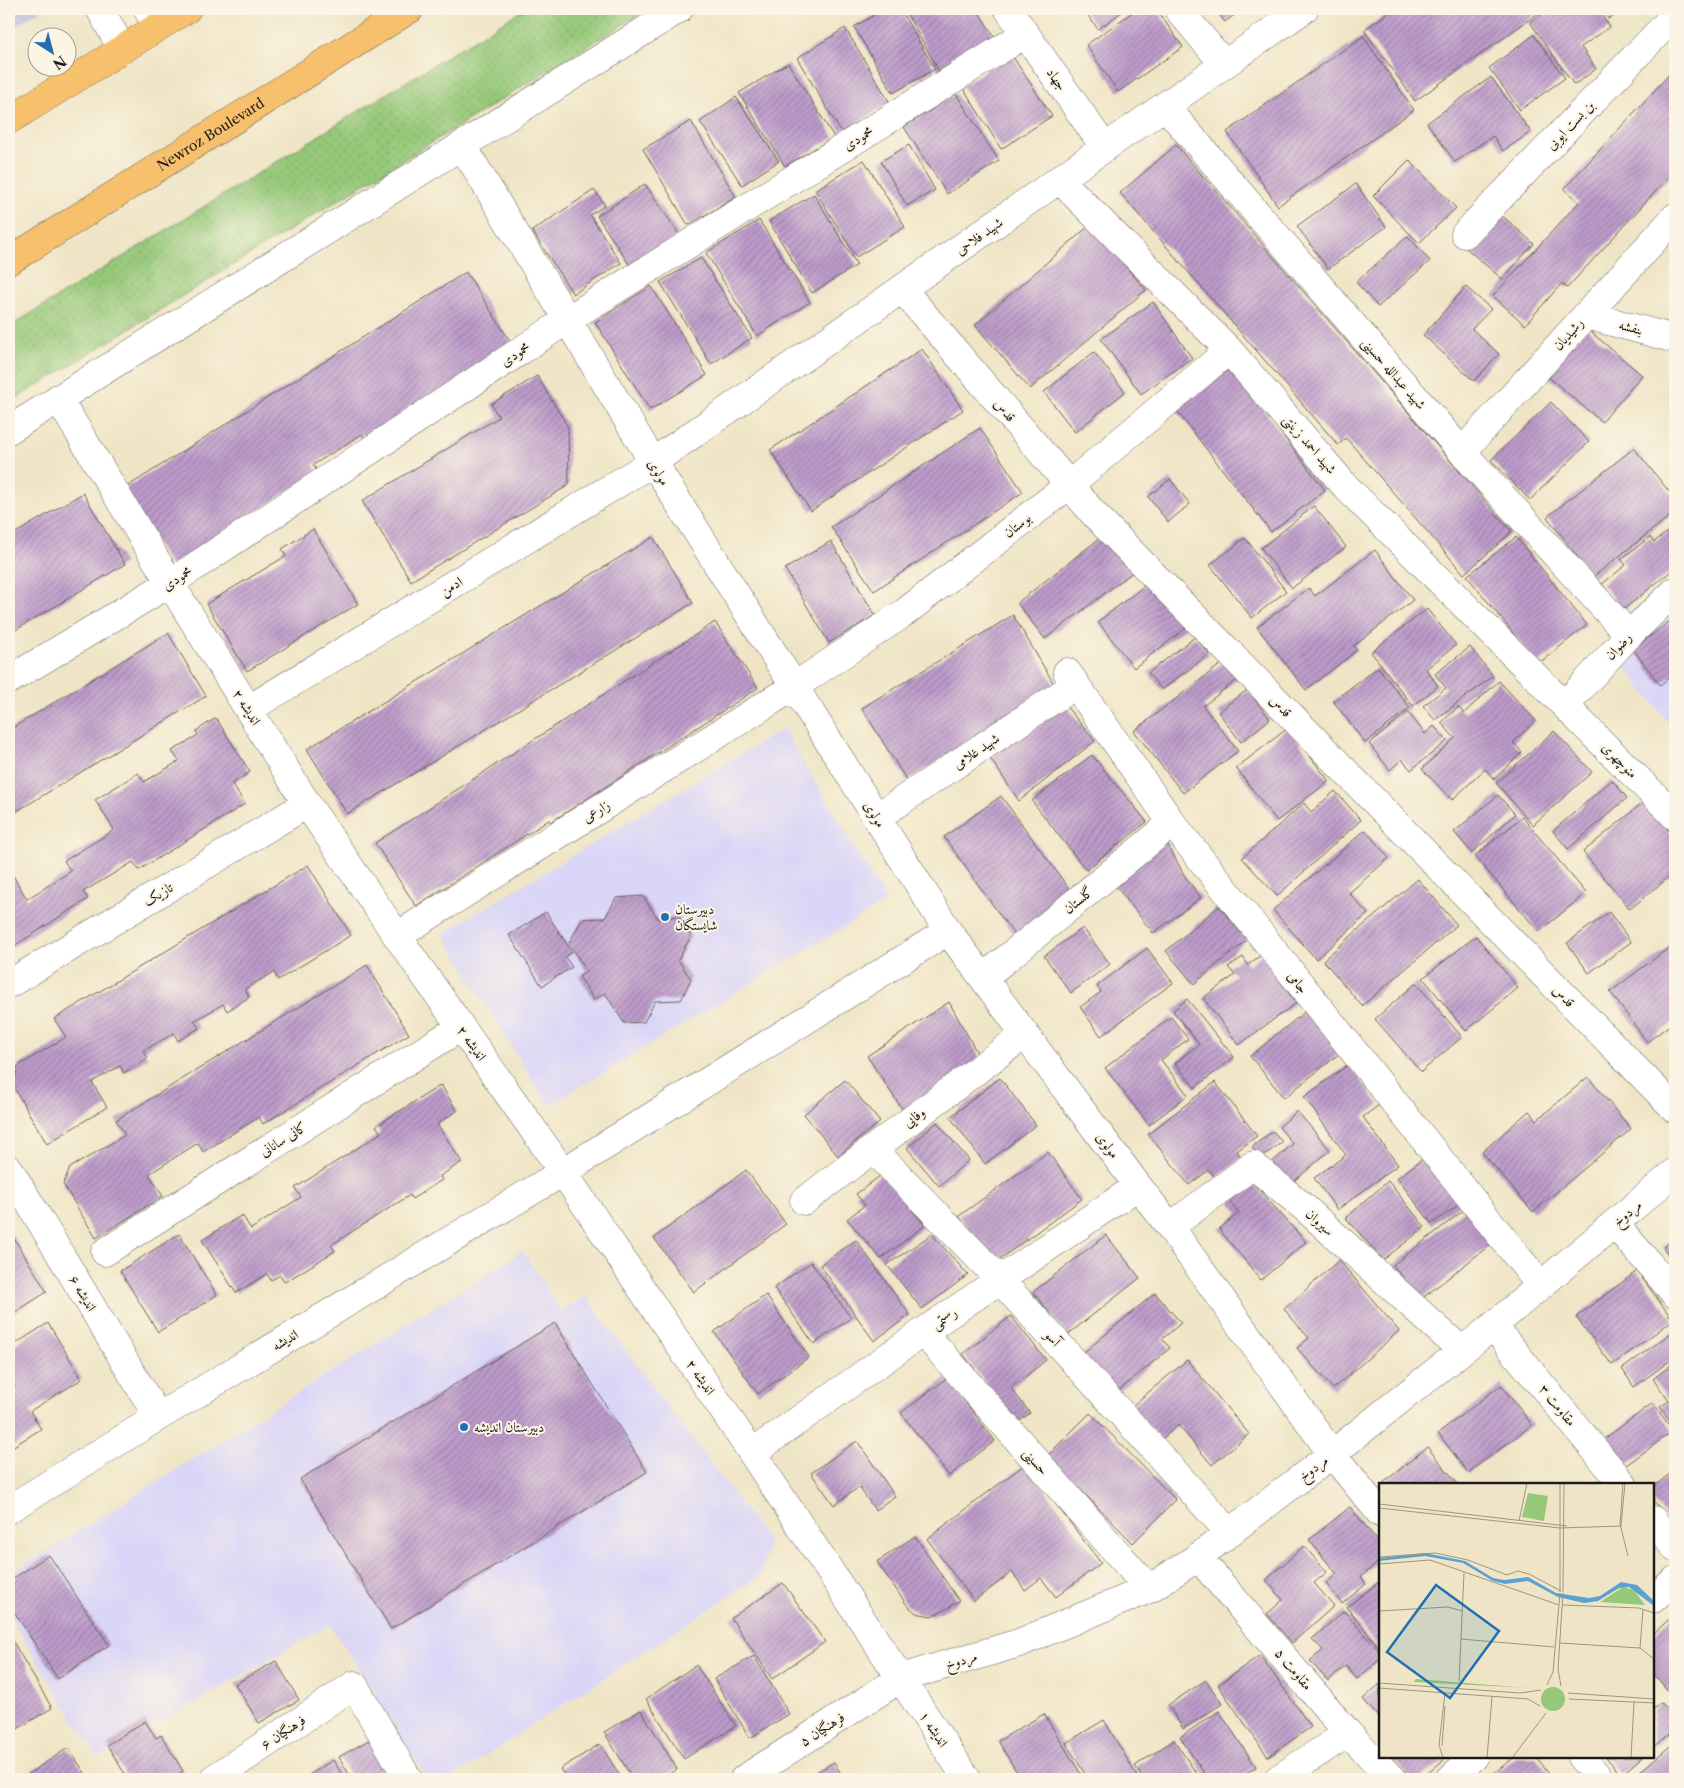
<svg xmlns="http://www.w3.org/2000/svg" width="1684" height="1788" font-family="'Libre Caslon Text',Amiri,serif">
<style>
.built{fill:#dad6f7}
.industrial{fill:#c0c2dd}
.park{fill:url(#park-dots);stroke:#58724a}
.building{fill:url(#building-hatch)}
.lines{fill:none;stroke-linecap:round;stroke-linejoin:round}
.minor-casing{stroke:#666258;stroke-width:29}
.major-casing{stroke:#666258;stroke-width:29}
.minor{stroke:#fff;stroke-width:28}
.major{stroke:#f7c06c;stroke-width:28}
.poi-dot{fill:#1f6fb2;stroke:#fcf5e5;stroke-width:2}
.labels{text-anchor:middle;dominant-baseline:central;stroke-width:4;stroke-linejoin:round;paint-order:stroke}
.street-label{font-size:14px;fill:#1c1c1c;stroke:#fcf5e5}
.poi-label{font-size:14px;fill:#1c1c1c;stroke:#fcf5e5;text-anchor:start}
.inset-road{fill:none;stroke:#9b9582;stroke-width:1}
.view{fill:#1f6fb2;fill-opacity:0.15;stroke:#1f6fb2;stroke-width:2.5}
.inset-edge{fill:none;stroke:#1c1c1c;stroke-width:2.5}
</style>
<defs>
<pattern id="park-dots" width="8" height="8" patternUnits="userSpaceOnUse" patternTransform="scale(1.25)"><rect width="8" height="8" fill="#95c878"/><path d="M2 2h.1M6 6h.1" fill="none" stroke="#80ab67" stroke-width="1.8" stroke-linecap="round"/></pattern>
<pattern id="building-hatch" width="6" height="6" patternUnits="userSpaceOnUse" patternTransform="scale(1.25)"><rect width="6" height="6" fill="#bd9bcb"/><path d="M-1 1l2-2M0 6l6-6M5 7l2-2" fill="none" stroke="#997ea4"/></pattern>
</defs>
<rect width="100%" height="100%" fill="#fcf5e5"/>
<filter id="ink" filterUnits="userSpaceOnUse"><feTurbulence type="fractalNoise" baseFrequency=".02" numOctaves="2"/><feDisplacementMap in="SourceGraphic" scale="10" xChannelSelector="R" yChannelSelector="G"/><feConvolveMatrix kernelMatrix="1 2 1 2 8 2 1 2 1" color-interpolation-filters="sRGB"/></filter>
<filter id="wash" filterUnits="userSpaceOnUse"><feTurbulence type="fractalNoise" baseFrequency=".0096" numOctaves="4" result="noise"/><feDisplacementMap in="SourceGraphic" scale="20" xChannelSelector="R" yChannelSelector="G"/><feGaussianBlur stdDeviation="1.12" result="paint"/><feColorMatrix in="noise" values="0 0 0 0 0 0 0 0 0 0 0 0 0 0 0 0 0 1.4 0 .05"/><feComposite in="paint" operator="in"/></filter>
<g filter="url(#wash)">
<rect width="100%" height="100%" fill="#efe5c6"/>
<!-- built -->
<path class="built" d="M1675,612v120l-56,-73z
M783,729l104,172 -339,205 -105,-173z
M523,1251l38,60 24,-15 184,246 -8,33 -311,204h-23l-61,-100 -36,-54 -232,133 -89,-142v-41z"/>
<!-- industrial -->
<path class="industrial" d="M9,9h34l-34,21z"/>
<!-- park -->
<path class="park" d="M524,9h124l-639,394v-76z"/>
<g id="blocks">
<!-- building -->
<path class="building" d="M884,9h16l35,60 -42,24 -39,-66z
M904,9h73l18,29 -56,33z
M1083,9h43l-28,20z
M1137,9h19l27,38 -65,45 -32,-47z
M1215,9h27l-17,13z
M1393,9h151l-129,92 -51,-71z
M1549,9h48l13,18 -29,20 15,22 -22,16 -44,-63z
M1601,9h22l-15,10z
M845,28l45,75 -49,29 -44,-74z
M1534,35l31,43 -45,32 -31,-42z
M1363,36l51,74 -136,96 -51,-74z
M1011,54l41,62 -51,33 -39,-63z
M788,63l46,74 -49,29 -46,-73z
M1675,68v102l-108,118 -5,-5 -37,42 -32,-29 86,-94 -15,-13z
M1491,77l40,55 -28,19 -10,-15 -38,26 -28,-39z
M956,94l43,67 -52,33 -43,-67z
M736,97l43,64 -37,24 -42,-63z
M691,121l45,76 -48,28 -45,-76z
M909,145l26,45 -28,16 -26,-45z
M1176,145l336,387 -48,42 -118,-136 -8,7 -218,-252z
M864,160l41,67 -49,30 -41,-67z
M1409,160l47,48 -37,35 -46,-47z
M645,184l34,50 -48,33 -34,-51z
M1356,184l30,43 -58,42 -31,-43z
M594,190l11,15 -15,10 31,48 -48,31 -41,-63z
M814,194l43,71 -45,28 -43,-72z
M1498,212l36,32 -32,35 -36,-31z
M759,220l51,82 -53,34 -51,-83z
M1090,225l56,65 -116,99 -55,-64z
M1408,236l22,25 -52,46 -22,-25z
M701,258l51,80 -41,26 -51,-82z
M466,272l48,75 -147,95 -5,-8 -49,31 5,7 -147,94 -49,-76z
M651,286l56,89 -57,35 -55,-88z
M1466,287l25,22 -19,20 27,25 -25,27 -51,-46z
M1153,302l39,56 -51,36 -40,-55z
M1586,328l56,47 -40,47 -56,-47z
M922,349l41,61 -152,101 -41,-61z
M1094,352l31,40 -50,40 -31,-40z
M1231,368l94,122 -54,42 -95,-122z
M537,376l31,51 1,58 -158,96 -49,-80 137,-84 -8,-13z
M1551,402l38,40 -59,58 -39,-40z
M980,428l43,64 -149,99 -43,-64z
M1634,448l41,51v13l-82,65 -46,-60z
M1170,479l20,25 -22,18 -20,-25z
M83,493l42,71 -116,70v-97z
M1314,506l32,41 -54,41 -31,-40z
M1675,526v42l-52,42 -21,-26 24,-19 -5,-6 29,-22 4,5z
M313,529l45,75 -111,67 -41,-67 80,-48 -4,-7z
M1109,531l29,37 -93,71 -28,-36z
M653,537l40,66 -346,211 -40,-65z
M1516,537l71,88 -49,39 -71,-88z
M1245,538l41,53 -34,27 -42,-53z
M831,541l44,74 -46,28 -44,-74z
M1375,550l38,50 -59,46 3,4 -51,40 -49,-63 52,-39 6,8z
M1150,581l36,47 -52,40 -36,-46z
M1427,609l29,36 -30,24 12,17 -25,20 -42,-54z
M1013,615l41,69 -147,97 -45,-73z
M1675,617v56l-15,12 -27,-36z
M715,622l43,66 -207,134 -2,-2 -133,86 -41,-63z
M168,633l38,63 -197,120v-86z
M1195,637l14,17 -47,36 -14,-17z
M1470,647l23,29 -58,44 -12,-14 23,-18 -11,-14z
M1225,661l14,17 -36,28 35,45 -55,42 -49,-62z
M1378,667l32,41 -45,35 -32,-42z
M1499,681l37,40 -23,21 9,10 -28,27 -9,-10 -33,31 -30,-31 33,-31 -14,-15 17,-16 6,6z
M1247,690l23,29 -29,23 -23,-30z
M1065,705l30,36 -76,60 -29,-43z
M1408,712l17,22 9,-8 13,15 -36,29 -9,-11 -12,11 -21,-26z
M216,718l34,54 -18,12 13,20 -106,66 -6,-8 -50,30 5,7 -79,50v-80l18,30 44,-28 -7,-10 50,-31 -19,-30 43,-27 6,9 35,-21 -7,-10 26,-16 -2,-4z
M1288,728l41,53 -52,40 -41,-53z
M1554,731l38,41 -59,53 -37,-42z
M1092,755l55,67 -61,48 -54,-69z
M1612,780l15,18 -59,51 -15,-18z
M1335,791l26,29 -84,76 -35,-38 62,-55 7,9z
M1498,795l17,19 -43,39 -18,-21z
M1001,796l72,98 -58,42 -71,-99z
M1645,801l30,37v34l-45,37 -47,-57z
M1522,817l64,76 -47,39 -64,-76z
M1365,830l24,28 -40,35 19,21 -52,45 -43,-49z
M1166,841l18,34 17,23 -48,35 -41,-52z
M308,865l43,70 -73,45 -4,-8 -29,17 4,8 -22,14 -4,-7 -29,17 5,7 -21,13 -4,-8 -31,18 5,7 -24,15 -4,-7 -28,16 15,25 -60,37 -34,-58 5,-20 48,-29 -12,-18z
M1418,879l39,46 -95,81 -39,-46z
M643,896l15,23 20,-3 13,20 -13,24 13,19 -10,21 -26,1 -11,21 -20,1 -19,-30 -11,7 -15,-24 8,-4 -18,-29 13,-24 23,-1 11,-20z
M1219,906l28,34 -53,44 -28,-33z
M546,912l26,40 -7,5 7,10 -30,19 -33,-51z
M1609,912l22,30 -42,31 -22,-30z
M1083,928l27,36 -39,29 -27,-37z
M1476,936l42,52 -52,43 -43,-53z
M1675,943v78l-28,21 -37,-50z
M1147,948l26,35 -72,53 -21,-29 21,-15 -4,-6z
M1261,955l35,48 -57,42 -36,-47 32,-23 -7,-8 15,-10 5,8z
M367,965l42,69 -146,90 -4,-7 -56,35 -5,-9 -49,31 14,22 -67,42 -33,-54 7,-16 55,-33 -9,-15z
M1416,983l46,54 -41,35 -46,-53z
M1187,999l47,58 -39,31 -20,-25 24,-19 -26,-33z
M949,1002l31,56 -74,57 -39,-59z
M1306,1011l34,42 -56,45 -34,-42z
M1171,1017l17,22 -27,21 27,35 -39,30 -44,-57z
M1349,1064l30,41 -16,12 35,48 -61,45 -23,-32 32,-23 -42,-58z
M1588,1077l43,52 -98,83 -51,-60 47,-41 8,9z
M1000,1078l36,47 -51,39 -35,-47z
M845,1080l35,42 -42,34 -34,-42z
M1215,1082l42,54 -20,15 5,7 -26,20 -7,-8 -20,15 -41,-51z
M441,1085l16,26 -20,13 25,38 -22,14 2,4 -30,19 -2,-4 -79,50 4,6 -50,31 -5,-7 -9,5 -4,-6 -31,19 -34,-53 40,-25 9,14 50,-32 -6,-9 86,-55 -5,-7z
M1297,1111l33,39 -41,36 -20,-21 24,-21 -14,-17z
M937,1122l32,38 -30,26 -32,-38z
M1273,1131l9,11 -21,16 -9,-11z
M1048,1152l34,47 -89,65 -34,-48z
M1429,1154l35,47 -32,23 -35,-46z
M746,1170l40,54 -92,68 -40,-54z
M881,1175l44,50 -44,34 -34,-40 18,-14 -9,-11z
M1251,1181l55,61 -45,38 -42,-51 20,-16 -11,-14z
M1388,1181l37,46 -42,33 -37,-42z
M1468,1207l27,34 -75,59 -27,-35z
M9,1230l38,62 -38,24z
M179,1234l38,61 -59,37 -38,-61z
M932,1234l36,41 -46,34 -35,-44z
M1106,1235l34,43 -73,57 -34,-43z
M1675,1238v26l-12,-17z
M856,1240l54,75 -36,26 -54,-76z
M1339,1260l60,71 -66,58 -36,-41 12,-10 -25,-29z
M811,1262l40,56 -37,26 -40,-56z
M1637,1271l36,49 -61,45 -36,-48z
M1155,1293l26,30 -19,16 8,9 -55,46 -33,-40z
M766,1295l43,62 -51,37 -44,-62z
M1011,1316l35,44 -35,28 19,25 -13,10 -54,-69z
M48,1323l34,56 -52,32 11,18 -32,20v-59l6,-4 -6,-10v-28z
M555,1323l92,149 -256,157 -91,-150z
M1675,1330v27l-41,30 -12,-18z
M1187,1360l62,74 -37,31 -34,-40 -17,15 -29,-34z
M1675,1362v66l-15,-21 9,-6 -16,-22z
M947,1378l48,63 -46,35 -48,-63z
M1501,1385l31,40 -64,48 -30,-40z
M1653,1403l20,28 -48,35 -21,-27z
M1090,1413l86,87 -43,43 -86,-87z
M857,1441l38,55 -20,14 -16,-23 -25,18 -23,-32z
M1427,1447l31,37h-76z
M1025,1464l76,99 -45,34 -15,-19 -16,12 -13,-18 -38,29 -47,-62z
M1675,1470v59l-22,-29v-13z
M1350,1507l30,37v17l-19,16 5,7 -24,20 -16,-21 11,-9 -28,-34z
M915,1536l44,65 -16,10 -12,5 -15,-3 -9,-8 -30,-43z
M1304,1546l23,26 -13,11 20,23 -42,37 -25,-29 16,-14 -17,-20z
M49,1555l60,90 -51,34 -49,-75v-23z
M1380,1581v68l-33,-42z
M783,1583l42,59 -53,37 -41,-61z
M1344,1611l36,41v7l-23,20 -11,-13 -18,15 -18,-20 13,-11 -11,-11z
M1675,1614v85l-22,-26v-39z
M9,1635l43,73 -43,26z
M1260,1655l51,72 -43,30 -50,-72z
M754,1656l35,58 -39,24 -36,-59z
M276,1661l23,39 -40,23 -24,-39z
M696,1665l40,61 -52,33 -38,-60z
M1206,1680l16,24 -39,25 -15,-24z
M1380,1684v35l-17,-20z
M1661,1702l14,17v10l-22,19v-39z
M641,1710l36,59 -16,10h-28l-29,-47z
M1219,1711l37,56 -19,12h-29l-28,-42z
M1044,1714l40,65h-63l-23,-38z
M1104,1720l35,59h-51l-22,-36z
M145,1721l11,17 5,-3 22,36 -12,8h-43l-21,-34z
M374,1737l24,42h-46l-13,-22z
M1174,1740l26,39h-57l-8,-13z
M1675,1742v37h-44z
M600,1744l22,35h-55l-7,-10z
M68,1748l21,31h-58l-3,-5z
M1391,1757h56l-26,22h-10z
M1515,1757h21l18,22h-68z
M1606,1757h36l-21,18z
M333,1760l12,19h-34l-2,-4z
M834,1762l10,17h-40z"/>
</g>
</g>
<g filter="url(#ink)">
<use href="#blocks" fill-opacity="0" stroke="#666258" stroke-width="1"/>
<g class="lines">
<defs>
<path id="minor" d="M100,9l22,40
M147,9l11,18
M1008,9l97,139
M1178,9l46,55
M1165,106l297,346 167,183
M462,145l191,317 295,469 190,255 32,41 162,227 48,59
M1060,180l169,170 117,137 329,329
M1465,234l210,-219
M902,289l192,225 581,595
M1586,315l89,24
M58,398l112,185 137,221 90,132 166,236 189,281 215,326
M9,430l670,-421
M1462,452l213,-235
M1067,672l105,151 368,462
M9,680l161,-97 397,-263 458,-286
M1565,705l64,-70 46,-44
M249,709l404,-247 651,-453
M877,817l198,-132
M397,936l398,-250 109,-73 165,-128 160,-135
M983,978l189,-155
M9,984l298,-180
M873,1149l127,131 229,252
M9,1169l149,248
M804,1201l221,-167
M1615,1224l60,70
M1170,1227l83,-62 53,44 155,141
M105,1252l356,-225
M1493,1326l130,158
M923,1332l226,257
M752,1453l171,-121 215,-146
M9,1509l149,-92 405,-245 385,-241
M1653,1520l22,28
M1198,1557l150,176 44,46
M1653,1599l22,-19
M1581,1757l19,22
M213,1779l141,-94 54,94
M744,1779l157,-101 118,-35 130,-54 49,-32 134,-103 161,-128 182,-154
M1278,1779l70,-46
M1450,1779l24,-22"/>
<g id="major">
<path d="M9,120l178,-111"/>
<path id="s1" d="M9,261l401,-252"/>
</g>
</defs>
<!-- minor casing -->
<use href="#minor" class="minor-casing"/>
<!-- major casing -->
<use href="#major" class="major-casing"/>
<!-- minor -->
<use href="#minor" class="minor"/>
<!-- major -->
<use href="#major" class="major"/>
</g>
</g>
<!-- markers -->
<g class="poi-dot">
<circle cx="665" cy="917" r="5"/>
<circle cx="464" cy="1427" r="5"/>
</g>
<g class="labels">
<!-- street labels -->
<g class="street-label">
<text transform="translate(1057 79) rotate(55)">جهاد</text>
<text transform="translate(1570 125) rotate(-46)">بن بست ایوبی</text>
<text stroke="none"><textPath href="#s1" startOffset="238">Newroz Boulevard</textPath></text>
<text transform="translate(858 138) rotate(-32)">محمودی</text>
<text transform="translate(979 236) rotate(-35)">شهید فلاحی</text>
<text transform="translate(1631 327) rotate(15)">بنفشه</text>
<text transform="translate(1568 334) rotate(-48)">رشیدیان</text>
<text transform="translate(515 354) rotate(-34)">محمودی</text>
<text transform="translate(1394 373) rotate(49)">شهید عبدالله حسینی</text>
<text transform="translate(1005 410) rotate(50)">قدس</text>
<text transform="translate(1310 444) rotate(49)">شهید احمد زینتی</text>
<text transform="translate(659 472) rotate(58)">مولوی</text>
<text transform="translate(1017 525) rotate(-38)">بوستان</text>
<text transform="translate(177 578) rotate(-33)">محمودی</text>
<text transform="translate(451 586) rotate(-31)">ادمن</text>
<text transform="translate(1618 646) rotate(-47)">رضوان</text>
<text transform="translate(1281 706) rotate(46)">قدس</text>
<text transform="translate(247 707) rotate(58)">اندیشه ۲</text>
<text transform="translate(976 751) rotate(-34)">شهید غلامی</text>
<text transform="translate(1620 760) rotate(45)">منوچهری</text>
<text transform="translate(596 811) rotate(-32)">زارعی</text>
<text transform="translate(875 814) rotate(58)">مولوی</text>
<text transform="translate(158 894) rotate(-31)">تازیک</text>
<text transform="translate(1078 900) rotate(-39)">گلستان</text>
<text transform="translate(1298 982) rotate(51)">جامی</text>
<text transform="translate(1564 996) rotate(46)">قدس</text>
<text transform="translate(472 1043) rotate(55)">اندیشه ۲</text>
<text transform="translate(914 1117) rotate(-37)">وفایی</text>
<text transform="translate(283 1139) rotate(-32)">کانی سانانی</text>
<text transform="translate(1108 1145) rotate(53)">مولوی</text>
<text transform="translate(1627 1213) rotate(-40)">مردوخ</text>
<text transform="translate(1320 1222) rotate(42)">سیروان</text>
<text transform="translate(83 1293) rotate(59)">اندیشه ۶</text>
<text transform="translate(944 1318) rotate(-34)">رستمی</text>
<text transform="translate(1053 1338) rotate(48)">آسو</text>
<text transform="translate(285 1340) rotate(-31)">اندیشه</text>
<text transform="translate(701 1377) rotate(56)">اندیشه ۲</text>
<text transform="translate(1558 1405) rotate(51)">مقاومت ۳</text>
<text transform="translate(1036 1461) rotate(49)">حسینی</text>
<text transform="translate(1313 1468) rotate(-37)">مردوخ</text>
<text transform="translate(961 1660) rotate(-17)">مردوخ</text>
<text transform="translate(1294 1669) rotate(50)">مقاومت ۵</text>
<text transform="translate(822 1729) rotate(-33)">فرهنگیان ۵</text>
<text transform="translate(934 1729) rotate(57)">اندیشه ۱</text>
<text transform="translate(283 1732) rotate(-34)">فرهنگیان ۶</text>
</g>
<!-- poi labels -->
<g class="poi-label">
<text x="675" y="909">دبیرستان<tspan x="675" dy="16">شایستگان</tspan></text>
<text x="474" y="1427">دبیرستان اندیشه</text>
</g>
</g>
<!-- overview -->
<g transform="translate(1379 1483)">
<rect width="275" height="275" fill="#efe5c6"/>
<path d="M149,10l20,3 -4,25 -22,-4zM162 216a12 12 0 1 1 24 0a12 12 0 1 1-24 0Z" fill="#95c878"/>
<path d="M244,104l11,3 11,15 -45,-3zM37,196l100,8 15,1 -117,-6z" fill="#95c878"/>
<path d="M46,70l40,8 28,17 11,2 24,-3 28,16 33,5 11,-2 21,-14 16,3 17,16v5l-25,-19 -10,1 -21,13 -14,2 -26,-6 -30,-16 -23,3 -12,-3 -30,-18 -38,-7 -46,5v-3z" fill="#5aa2d1"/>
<path class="inset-road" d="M244,0l-3,41 8,32M0,21l188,22M0,25l181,20 61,-2M140,38l8,-38M242,43l4,-43M0,74l56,-4 33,7 39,15 11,-4 11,3 32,17M0,81l51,-4 129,45M181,109v-109M184,109l1,-109M184,122l76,3 15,5M0,128l69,-4 14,4M82,156l93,8M181,160l80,5 14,11M261,165l3,-39M80,198l5,-108M0,200l141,10 21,-3M168,202l6,-13 7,-79M182,203l-3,-17 5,-76M0,205l149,11 12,7M189,210l86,6M190,216l85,4M63,263l3,-40M64,275l-4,-13 6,-52M108,275l5,-61M133,275l34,-45M252,275l3,-56"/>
<path class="view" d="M57,102l63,46 -49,67 -63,-46z"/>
<rect width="275" height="275" class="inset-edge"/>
</g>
<!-- margin -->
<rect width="1684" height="1788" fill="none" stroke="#fcf5e5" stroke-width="30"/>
<!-- north arrow -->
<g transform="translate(52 52) rotate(144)"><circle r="24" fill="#fcf5e5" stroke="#a29e95"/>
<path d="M0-4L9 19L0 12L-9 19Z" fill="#1f6fb2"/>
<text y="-8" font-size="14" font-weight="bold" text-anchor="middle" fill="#1c1c1c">N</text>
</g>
</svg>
